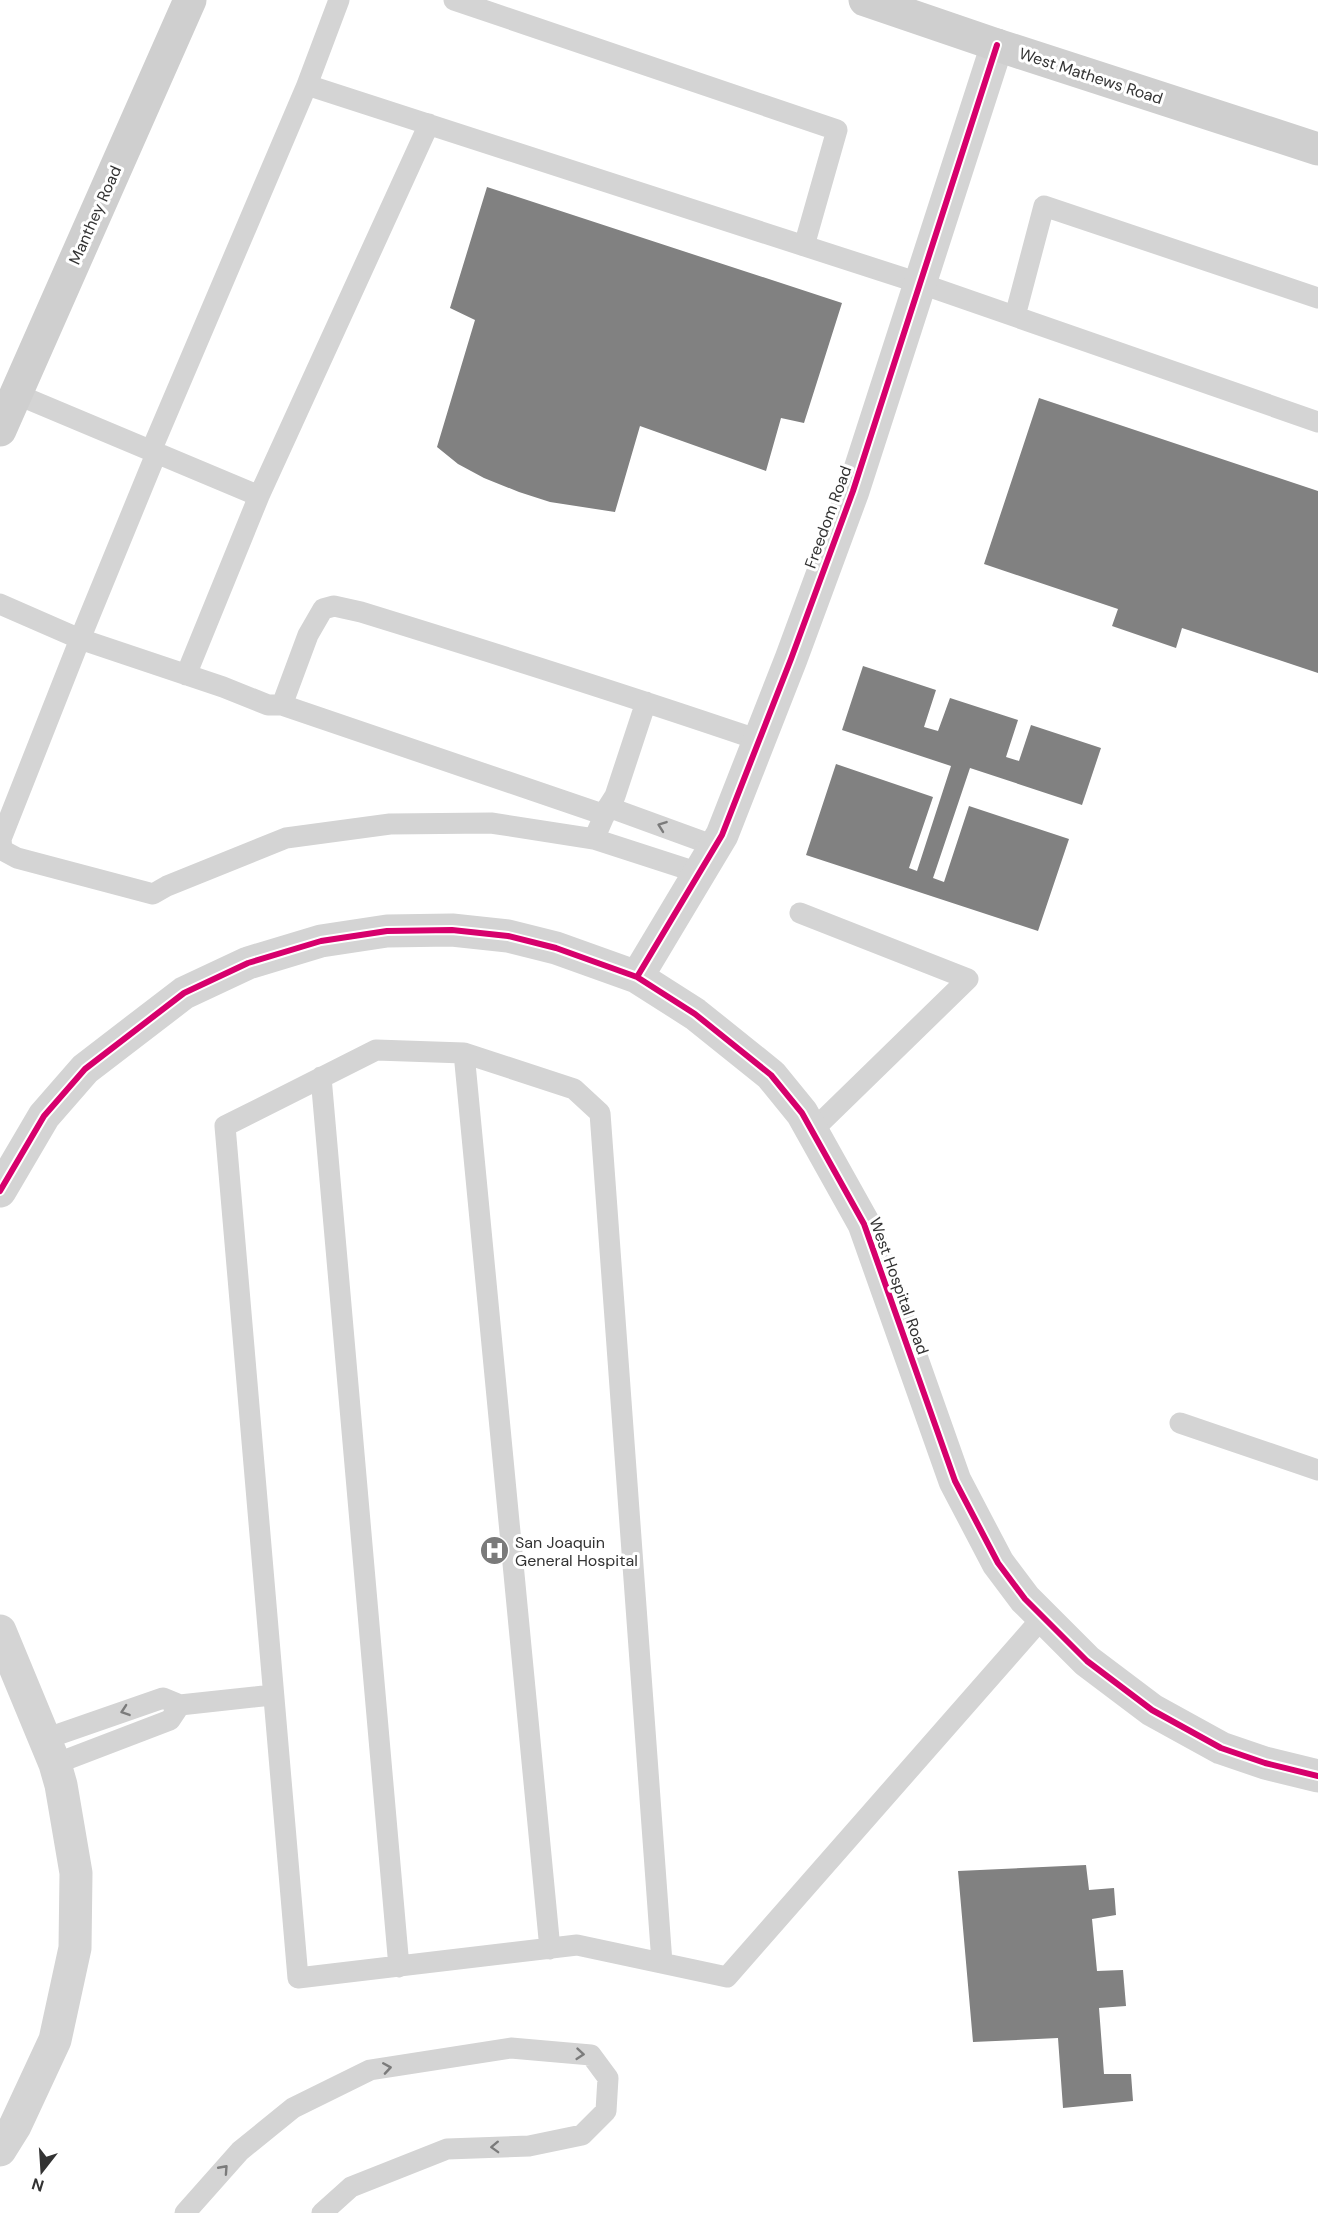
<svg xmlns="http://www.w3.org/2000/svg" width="1318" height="2213" font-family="'DM Sans',sans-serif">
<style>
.building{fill:#818181}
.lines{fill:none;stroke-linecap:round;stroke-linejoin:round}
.lane{stroke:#d4d4d4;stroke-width:21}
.street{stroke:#d4d4d4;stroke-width:33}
.secondary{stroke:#cfcfcf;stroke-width:33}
.cycleway-casing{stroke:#fff;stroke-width:10}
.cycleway{stroke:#d6006c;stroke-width:6}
.oneway{stroke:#7b7b7b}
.labels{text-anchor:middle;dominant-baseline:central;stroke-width:6;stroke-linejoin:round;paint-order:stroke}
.street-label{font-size:16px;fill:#333;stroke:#fff}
.poi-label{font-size:16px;fill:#333;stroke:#fff;text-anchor:start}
</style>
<rect width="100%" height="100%" fill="#fff"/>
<!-- building -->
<path class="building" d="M487,187l355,116 -38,120 -23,-5 -15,53 -126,-45 -25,86 -65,-10 -31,-10 -35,-14 -26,-14 -21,-17 38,-127 -25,-12z
M1039,398l279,93v182l-136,-45 -6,20 -64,-22 6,-17 -134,-45z
M863,666l73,24 -12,37 14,4 12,-33 68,22 -12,37 13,4 12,-36 70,23 -19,57 -112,-37 -37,110 11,4 25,-76 100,33 -31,92 -232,-76 30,-91 97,33 -24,71 8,3 34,-105 -109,-36z
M1086,1865l3,25 25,-2 2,27 -24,4 5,52 26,-1 3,36 -27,2 5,66h27l2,27 -70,7 -5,-70 -85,4 -15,-171z"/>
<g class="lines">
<!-- lane -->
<path class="lane" d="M339,0l-32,85 612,198 399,139
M454,0l383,130 -33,116
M1015,316l29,-110 274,92
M16,394l243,102 170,-372
M151,451l156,-366
M0,604l80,35 76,-185
M186,675l73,-179
M646,702l-31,94 -7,11 -14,32 -103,-16 -101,1 -104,14 -119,48 -14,8 -136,-36 -15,-8 -1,-11 79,-200 143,48 45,18h14l26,-70 15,-26 11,-3 27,6c133,41 266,83 398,128
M282,705l323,110
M608,807l107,39
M594,839l105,34
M800,913l168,66 -156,152
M464,1053l86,896
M321,1077l78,890
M1180,1423l138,47
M45,1739l118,-41 17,7 92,-10
M55,1764l115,-44 10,-15
M662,1963l-62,-850 -26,-24 -110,-36 -88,-3 -151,76 73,852 279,-33 150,32 316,-360
M185,2213l55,-62 53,-43 77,-38 141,-22 80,7 17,23 -2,33 -24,24 -53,11 -82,3 -96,38 -29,26"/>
<!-- street -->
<path class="street" d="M637,977l85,-142 69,-176 62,-168 144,-446
M0,1191l44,-75 41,-47 99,-76 64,-30 73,-22 66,-10 65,-1 56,6 48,12 81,29 58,37 76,61 31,38 62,111 91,257 43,82 27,36 62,62 65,49 69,38 44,15 53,13
M0,1631l55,133 6,21 15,88 -1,75 -20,92 -40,86 -15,24"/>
<!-- secondary -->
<path class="secondary" d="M865,0l132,45 321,104
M0,430l190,-430"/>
<defs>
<path id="cycleway" d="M637,977l85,-142 69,-176 62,-168 144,-446
M0,1191l44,-75 41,-47 99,-76 64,-30 73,-22 66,-10 65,-1 56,6 48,12 81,29 58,37 76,61 31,38 62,111 91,257 43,82 27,36 62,62 65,49 69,38 44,15 53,13"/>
</defs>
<!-- cycleway casing -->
<use href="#cycleway" class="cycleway-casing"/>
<!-- cycleway -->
<use href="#cycleway" class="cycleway"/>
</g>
<!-- one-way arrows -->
<defs><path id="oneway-chevron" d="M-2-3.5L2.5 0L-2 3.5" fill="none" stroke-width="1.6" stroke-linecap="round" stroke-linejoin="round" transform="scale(1.5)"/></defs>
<g class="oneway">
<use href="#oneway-chevron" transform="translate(662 826) rotate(-160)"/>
<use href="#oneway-chevron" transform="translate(125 1711) rotate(161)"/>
<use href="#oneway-chevron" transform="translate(580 2054) rotate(5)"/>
<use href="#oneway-chevron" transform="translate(387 2068) rotate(-9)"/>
<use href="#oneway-chevron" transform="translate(495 2147) rotate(178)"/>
<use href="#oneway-chevron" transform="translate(224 2169) rotate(-48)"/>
</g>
<!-- icons -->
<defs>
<symbol id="hospital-disc" viewBox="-11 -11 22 22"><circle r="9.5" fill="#7a7a7a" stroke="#fff"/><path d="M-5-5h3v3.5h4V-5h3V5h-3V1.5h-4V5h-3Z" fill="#fff"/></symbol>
</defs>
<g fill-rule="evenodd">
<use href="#hospital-disc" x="478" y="1534" width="33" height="33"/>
</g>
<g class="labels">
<!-- street labels -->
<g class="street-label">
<text transform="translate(1091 76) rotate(18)">West Mathews Road</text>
<text transform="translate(95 215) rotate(-66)">Manthey Road</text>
<text transform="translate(828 517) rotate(-70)">Freedom Road</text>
<text transform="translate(899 1286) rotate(70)">West Hospital Road</text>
</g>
<!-- poi labels -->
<g class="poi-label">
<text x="515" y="1542">San Joaquin<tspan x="515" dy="18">General Hospital</tspan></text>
</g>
</g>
<!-- north arrow -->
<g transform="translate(42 2171) rotate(197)" stroke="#ffffff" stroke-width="4.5" paint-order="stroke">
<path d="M0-4.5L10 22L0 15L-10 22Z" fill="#333333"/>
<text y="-9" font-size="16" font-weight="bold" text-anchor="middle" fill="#333333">N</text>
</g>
</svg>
